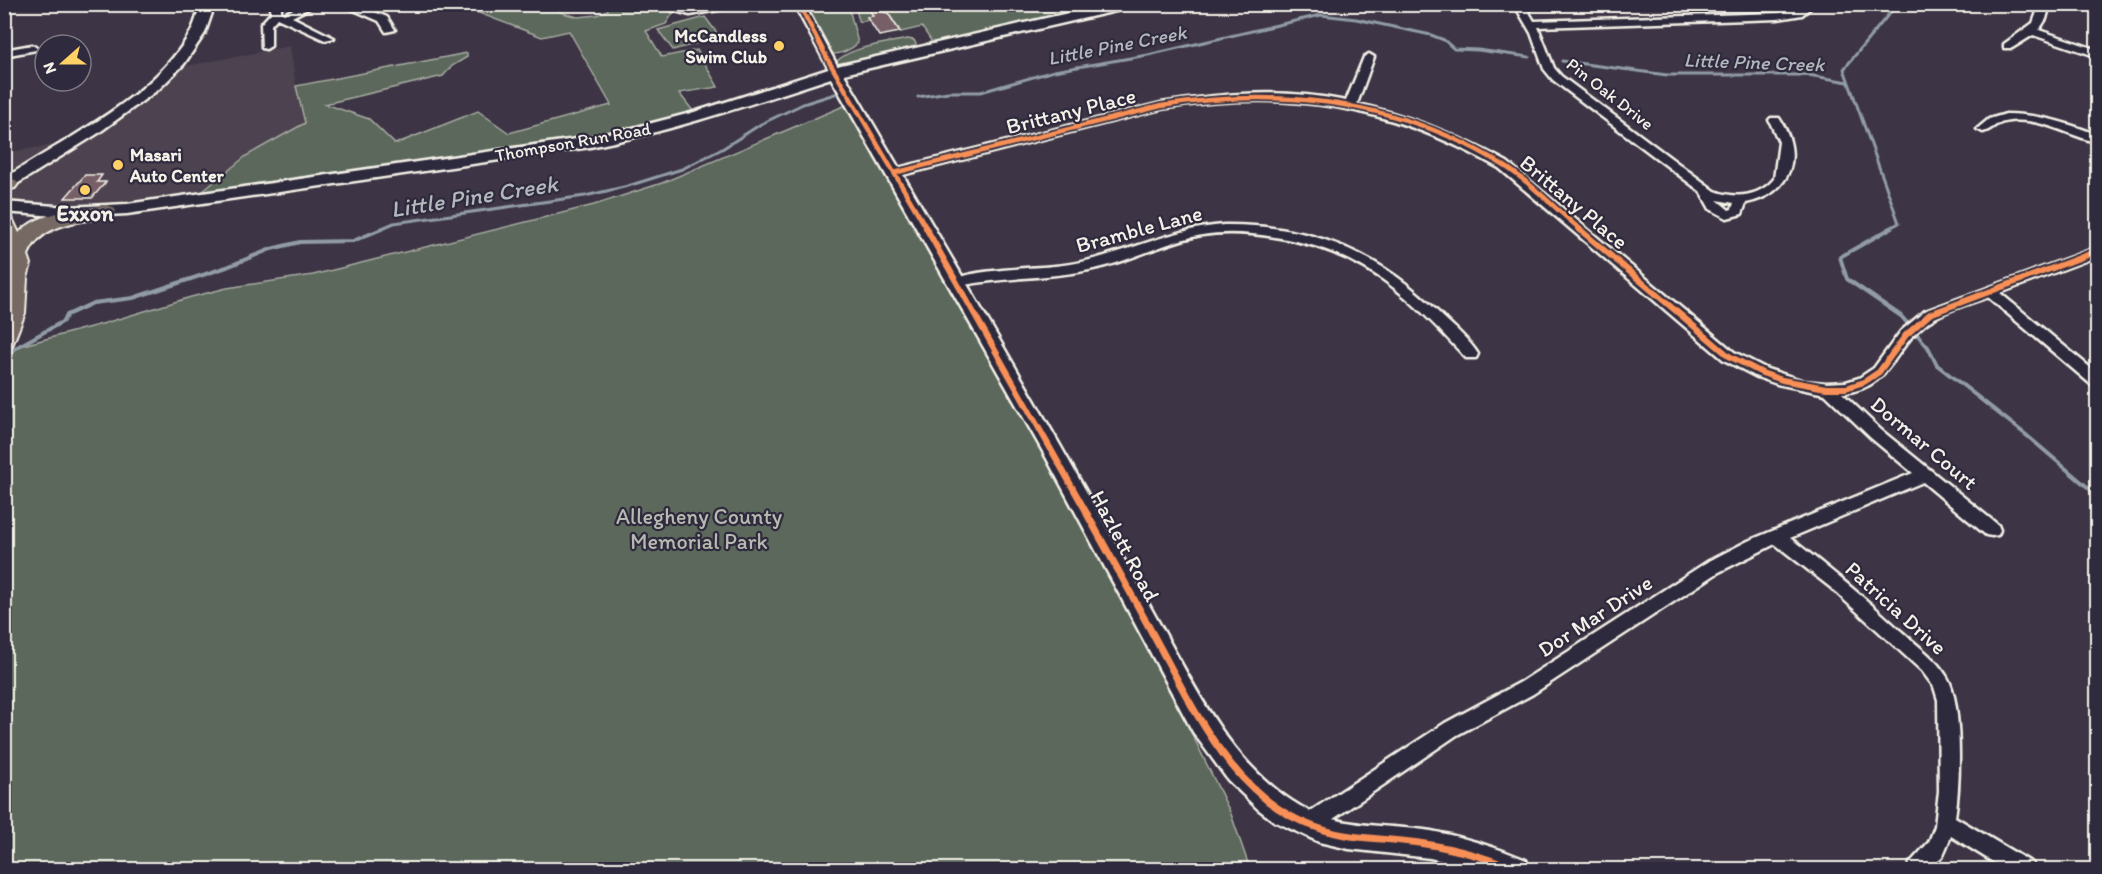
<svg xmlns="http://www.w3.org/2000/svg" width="2102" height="874" font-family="Itim,sans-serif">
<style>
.built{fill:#4e424f}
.green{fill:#5b675c;stroke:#a8aca2;stroke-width:1.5}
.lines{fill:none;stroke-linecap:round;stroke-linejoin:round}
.stream-far1{stroke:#919ca6;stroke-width:3}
.stream{stroke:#919ca6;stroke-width:4}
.building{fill:#775f67;stroke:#f4f1e8;stroke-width:1.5}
.street-casing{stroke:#f4f1e8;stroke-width:5}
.secondary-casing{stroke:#f4f1e8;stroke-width:5}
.primary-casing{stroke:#f4f1e8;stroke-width:4}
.street{fill:#2f2a3d;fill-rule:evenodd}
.secondary{fill:#2f2a3d;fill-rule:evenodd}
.primary{fill:#766964;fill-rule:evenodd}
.cycleway-far2-casing{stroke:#2f2a3d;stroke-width:8}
.cycleway-far1-casing{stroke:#2f2a3d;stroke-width:10}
.cycleway-casing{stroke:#2f2a3d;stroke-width:10}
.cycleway-far2{stroke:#f78f57;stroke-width:4.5}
.cycleway-far1{stroke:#f78f57;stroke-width:6}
.cycleway{stroke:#f78f57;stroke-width:7}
.poi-dot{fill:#ffd166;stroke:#2f2a3d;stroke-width:2}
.labels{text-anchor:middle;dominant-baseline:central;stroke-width:4.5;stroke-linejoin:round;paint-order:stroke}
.far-poi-label{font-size:18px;font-weight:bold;fill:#f4f1e8;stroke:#2f2a3d;text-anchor:end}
.far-street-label{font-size:18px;fill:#f4f1e8;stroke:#2f2a3d}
.far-water-label{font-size:20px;font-style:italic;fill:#b2b8bc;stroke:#2f2a3d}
.street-label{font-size:22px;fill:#f4f1e8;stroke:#2f2a3d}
.poi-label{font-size:22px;font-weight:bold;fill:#f4f1e8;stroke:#2f2a3d}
.park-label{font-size:22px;fill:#b7bab0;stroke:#2f2a3d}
.water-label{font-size:24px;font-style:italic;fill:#b2b8bc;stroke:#2f2a3d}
</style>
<rect width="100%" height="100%" fill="#3d3545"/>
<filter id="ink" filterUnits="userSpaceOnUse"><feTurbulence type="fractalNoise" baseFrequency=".0167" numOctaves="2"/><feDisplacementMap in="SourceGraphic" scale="12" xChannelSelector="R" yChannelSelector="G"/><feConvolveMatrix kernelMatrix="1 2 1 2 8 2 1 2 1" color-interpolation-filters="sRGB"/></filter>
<g filter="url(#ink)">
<!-- built -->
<path class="built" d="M290,46l6,40 9,37 -59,33 -54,44 -65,9 -122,-2 -1,-58 6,3 63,-10 98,-73z"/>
<!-- green -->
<path class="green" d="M855,4l274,1 -141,30 -3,-3 -57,12 -1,-1 5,-1 -10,-15 -21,5 -13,-19 -14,-2 -1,5 -6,1 2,3 -10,2z
M458,5h89l16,8 15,4 19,-2 11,-5 -2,-5h49l20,5 -9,14 -20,7 16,26 35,-7 21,37 -39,6 18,23 -66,18 -439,66 54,-44 59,-33 -9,-37 171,-33v4l-15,9 -9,10 -118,28 44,15 26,25 83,-33 31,22 102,-28 -42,-74 -27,6z
M804,5h41l5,7 8,31c-7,7 -18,12 -29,11z
M705,17l15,20 -47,13 -15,-20z
M907,39l7,1 3,6 -68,17 -10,1 -3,-2c15,-16 50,-18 71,-23z
M846,105l199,345 127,243 59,121 19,55h-1245l-1,-503 12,-19 86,-23 89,-27 36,-9 86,-13 281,-70 68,-22z"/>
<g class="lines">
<!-- stream-far1 -->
<path class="stream-far1" d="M1562,61l105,14h141l40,7
M918,97l30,-5h33l73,-21 94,-16 173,-40 35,4 75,16 13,5 10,9 24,1 51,7
M380,229l14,-6 191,-27 43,-10 54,-17 40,-20 39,-25 42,-20 35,-11
M1888,229l11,-6 -55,-154 53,-65"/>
<!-- stream -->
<path class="stream" d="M1891,228l-51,29 7,22 54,37 27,31 9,18 88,69 73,62
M10,351l52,-29 5,-7 26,-12 40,-5 94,-31 44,-18 29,-7 53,-1 31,-13"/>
</g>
<!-- building -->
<path class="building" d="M869,9l19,4 12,19 -21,4 -12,-19 6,-1z
M85,175h17l-5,7h9l-14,16h-27z"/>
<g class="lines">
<defs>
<path id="street" d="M271,4h10v8l3,2 19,-10h14l-25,13 42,21 -9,2 -48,-22 -6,7v21l-5,3 -4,-1 -1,-24 10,-11z
M340,4h15l32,13 8,13 -9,2 -7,-11z
M650,4h21l19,5 31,-5h30l-61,11z
M794,4h10l36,67 -1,2h-8l-1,-2z
M1514,4h10l10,17 244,-8c14,-2 23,-9 37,-9l-13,11 -24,4 -240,8 16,41 7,8 154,115c21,8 44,6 59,-12l5,-37 -10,-22 2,-2h8c25,36 13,76 -33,85l-4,11 -15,4 -17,-9 -10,-18 -147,-111 -9,-11 -13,-36zM1717,200l17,3 -2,6 -3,1z
M2040,4h10l-4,15 -7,11 59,20v7l-65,-22 -21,13h-8v-4l29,-21z
M32,45l5,3 -1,2 -32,6v-6z
M1369,54l5,3 -17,47c54,11 102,32 150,58l227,190 33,17 37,12 22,2 20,-1 13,-4 15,-10 27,-37 24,-20 173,-64v9l-98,37 98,81v13l-5,-1 -105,-89c-21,8 -46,14 -64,28 -32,25 -33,64 -82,68l39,37 117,95 2,5 -2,5 -6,1 -6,-1 -63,-53 -133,56c39,30 76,61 112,94 16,14 34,27 45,45 16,26 13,110 8,140l77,46 3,7h-29l-55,-34 -8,19 -12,15h-24l3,-7 19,-21 6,-16 4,-35 -1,-91 -4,-13 -12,-16 -92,-84 -55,-43 -56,28 -186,122 -76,41 -143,97 -7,2 -7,-2 -3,-7 3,-7 145,-95 76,-41 186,-120 41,-21 165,-68 -42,-35 -46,-44 -48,-10 -20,-7 -33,-17 -225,-192c-113,-64 -210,-79 -338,-59l-267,68 -6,-4 2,-3 271,-67c61,-10 124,-15 185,-2l18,-44z
M2006,114c32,0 62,9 92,21v8c-31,-8 -61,-28 -94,-21 -8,1 -13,8 -21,10l-6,-3 12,-10z
M1224,225c89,-1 158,29 219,92 12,11 26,23 35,37l-2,4h-10c-59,-64 -102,-107 -191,-121 -24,-4 -49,-6 -73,-2 -39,7 -74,28 -113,35 -43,9 -88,7 -131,16l-7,-4c10,-12 85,-14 104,-16 58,-5 110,-37 169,-41z"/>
<path id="secondary" d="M201,4h14l-10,29 -21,31 -25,25 -62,45 -93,58v-13c61,-41 147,-79 185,-144 6,-9 8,-21 12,-31z
M1108,4h28l-7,4 -285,66c72,124 146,248 217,373 33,58 65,116 97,174 37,66 69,137 134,180 40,28 92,23 139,30 33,6 64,16 95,29l4,10h-51l-49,-12 -81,-9 -30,-7 -45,-21 -16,-12 -30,-29 -35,-48 -147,-275 -215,-379c-80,26 -159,53 -241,69l-463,67 -59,3 -64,-5v-10l64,5 59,-3 463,-67 39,-8 62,-16 150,-48z"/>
<path id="primary" d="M8,178l7,2 3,4 -3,4 -11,3v-12z
M106,205l7,2 3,4 -3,4c-31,8 -71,6 -85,40l3,9 -4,14 -2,35 -13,33 -8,2 2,-70 5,-14 -7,-16v-34l7,2 8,17c20,-22 60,-23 87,-28z"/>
</defs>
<!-- street casing -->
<use href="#street" class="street-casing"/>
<!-- secondary casing -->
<use href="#secondary" class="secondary-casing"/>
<!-- primary casing -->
<use href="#primary" class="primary-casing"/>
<!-- street -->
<use href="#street" class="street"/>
<!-- secondary -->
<use href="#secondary" class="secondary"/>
<!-- primary -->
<use href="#primary" class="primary"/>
<defs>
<path id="cycleway-far2" d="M799,4l29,56 99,169
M894,173l267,-67c120,-19 237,-6 342,59 28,17 51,43 77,64"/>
<path id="cycleway-far1" d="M926,228l162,287
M1578,228l151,128 33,17 20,7 44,8h20l18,-6 15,-10 27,-37 24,-21 168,-63"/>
<path id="cycleway" d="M1087,514c24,43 47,85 70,128 39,71 79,161 164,187 26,9 54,9 81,12 39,4 77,13 114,29"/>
</defs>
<!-- cycleway-far2 casing -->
<use href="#cycleway-far2" class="cycleway-far2-casing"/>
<!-- cycleway-far1 casing -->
<use href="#cycleway-far1" class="cycleway-far1-casing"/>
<!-- cycleway casing -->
<use href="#cycleway" class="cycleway-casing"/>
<!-- cycleway-far2 -->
<use href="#cycleway-far2" class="cycleway-far2"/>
<!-- cycleway-far1 -->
<use href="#cycleway-far1" class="cycleway-far1"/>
<!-- cycleway -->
<use href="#cycleway" class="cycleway"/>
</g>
</g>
<!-- markers -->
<g class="poi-dot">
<circle cx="779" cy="46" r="6"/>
<circle cx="118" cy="165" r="6"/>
<circle cx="85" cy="190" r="6"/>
</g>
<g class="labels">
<!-- far-poi labels -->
<g class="far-poi-label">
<text x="767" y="36">McCandless<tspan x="767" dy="21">Swim Club</tspan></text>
<text x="130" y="155" text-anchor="start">Masari<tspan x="130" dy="21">Auto Center</tspan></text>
</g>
<!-- far-street labels -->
<g class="far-street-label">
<text transform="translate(1610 94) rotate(38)">Pin Oak Drive</text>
<text transform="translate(573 142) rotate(-10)">Thompson Run Road</text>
</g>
<!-- far-water labels -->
<g class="far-water-label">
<text transform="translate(1117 45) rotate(-11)">Little Pine Creek</text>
<text transform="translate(1754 62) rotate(2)">Little Pine Creek</text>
</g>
<!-- street labels -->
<g class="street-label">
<text transform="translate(1071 111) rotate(-14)">Brittany Place</text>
<text transform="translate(1574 202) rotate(40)">Brittany Place</text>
<text transform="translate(1139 229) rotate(-15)">Bramble Lane</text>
<text transform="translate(1924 443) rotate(40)">Dormar Court</text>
<text transform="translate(1125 546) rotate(62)">Hazlett Road</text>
<text transform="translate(1896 608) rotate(42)">Patricia Drive</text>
<text transform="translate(1595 616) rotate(-33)">Dor Mar Drive</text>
</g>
<!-- poi labels -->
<g class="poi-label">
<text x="85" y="213">Exxon</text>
</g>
<!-- park labels -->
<g class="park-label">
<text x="699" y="516">Allegheny County<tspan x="699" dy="25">Memorial Park</tspan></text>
</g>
<!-- water labels -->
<g class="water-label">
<text transform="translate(474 196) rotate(-9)">Little Pine Creek</text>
</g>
</g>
<!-- margin -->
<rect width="2102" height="874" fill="none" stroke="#2f2a3d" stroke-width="24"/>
<rect x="12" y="12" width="2078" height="850" fill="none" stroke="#f4f1e8" stroke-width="2" filter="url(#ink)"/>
<!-- north arrow -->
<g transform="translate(63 63) rotate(249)"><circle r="28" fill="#2f2a3d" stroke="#7e7a81" stroke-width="1.5"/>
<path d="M0-4.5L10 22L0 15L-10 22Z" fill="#ffd166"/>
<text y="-9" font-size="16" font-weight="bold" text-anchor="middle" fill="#f4f1e8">N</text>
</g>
</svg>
